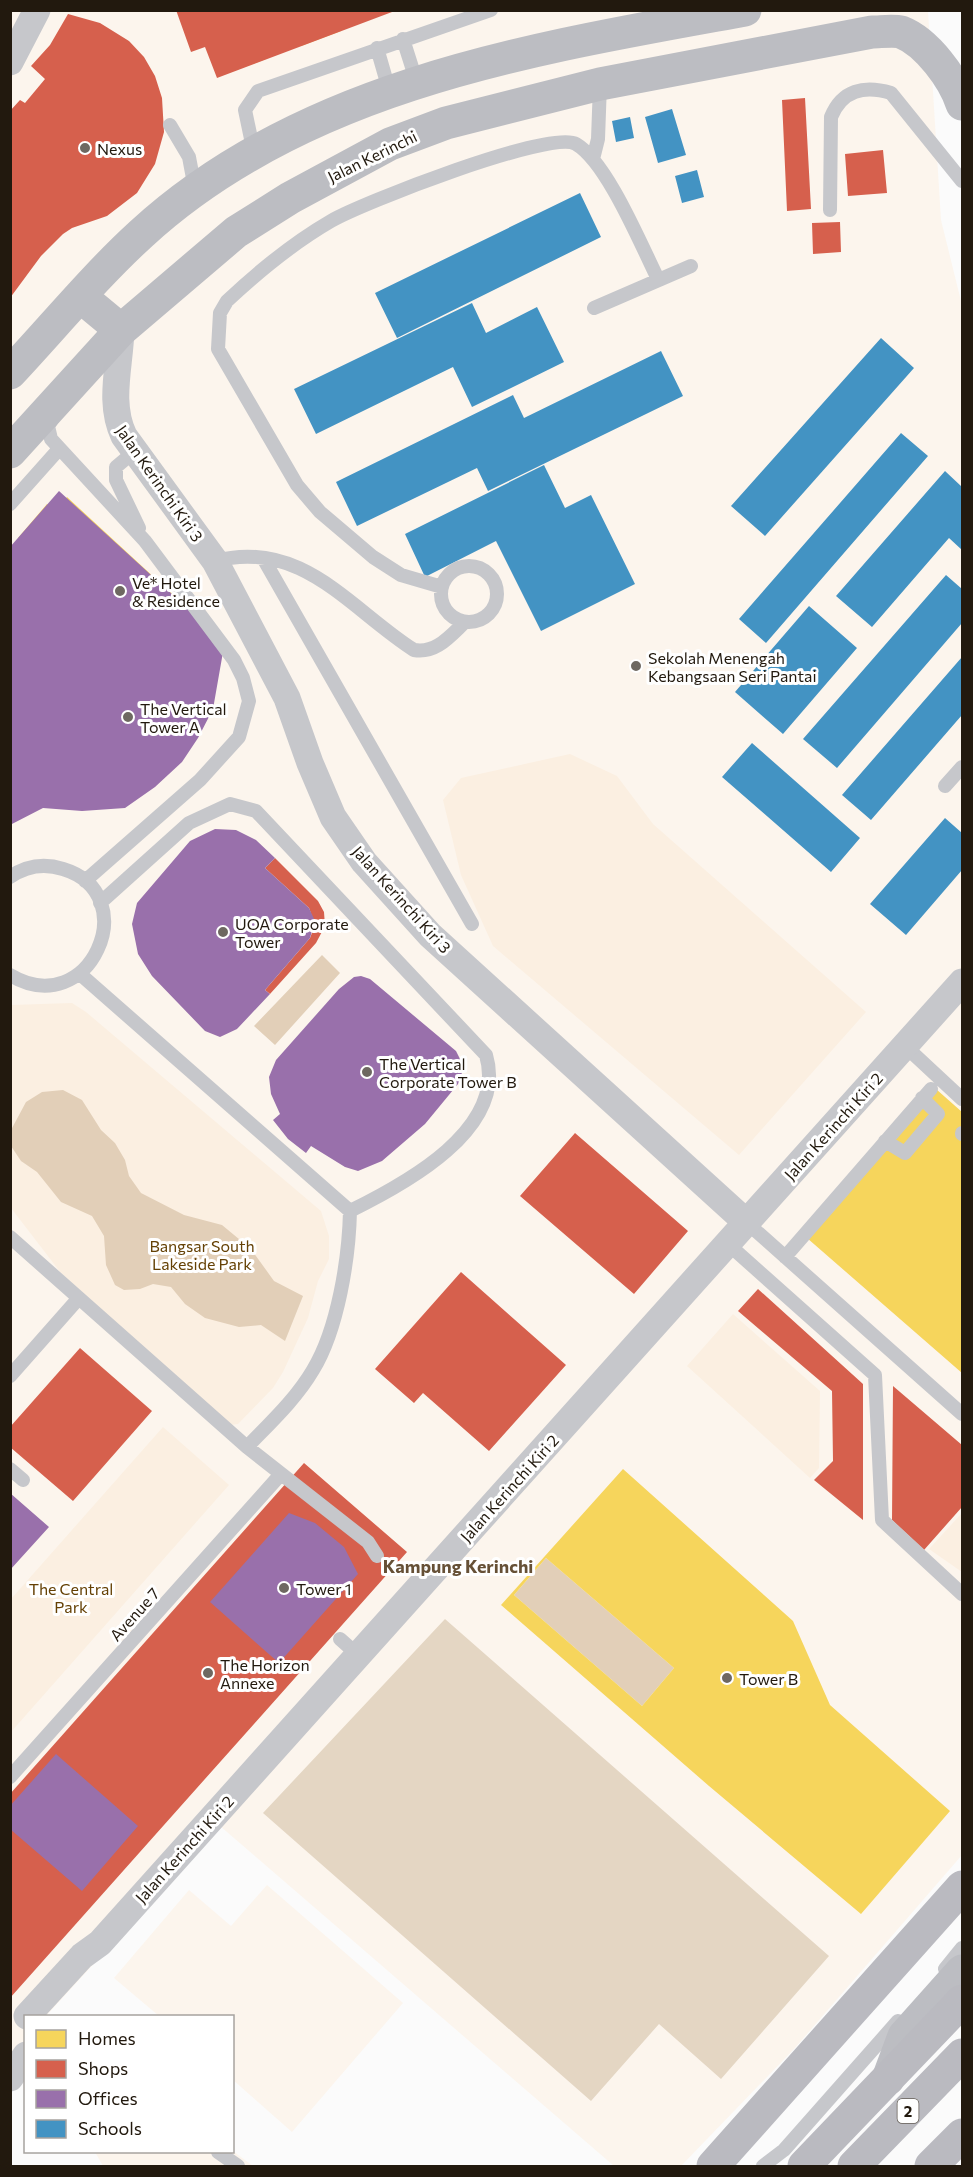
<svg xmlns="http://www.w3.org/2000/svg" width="973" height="2177" font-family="Commissioner,sans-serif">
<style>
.built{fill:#fcf5ed}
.green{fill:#fbefe1}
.forest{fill:#e4d6c3}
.water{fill:#e2cfb8}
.homes{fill:#f6d55c;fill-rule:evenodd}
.shops{fill:#d6604d}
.offices{fill:#9970ab}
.schools{fill:#4393c3}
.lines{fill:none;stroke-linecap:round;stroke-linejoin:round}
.lane{stroke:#c6c7cb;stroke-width:14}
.street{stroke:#c6c7cb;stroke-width:27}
.secondary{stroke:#bcbdc2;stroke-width:33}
.highway{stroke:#babac0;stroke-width:33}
.poi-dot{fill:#6e6861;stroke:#fff;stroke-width:2}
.labels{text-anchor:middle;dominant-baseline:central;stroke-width:6;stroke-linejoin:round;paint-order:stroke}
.shield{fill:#fff;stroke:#645e56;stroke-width:1.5}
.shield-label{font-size:15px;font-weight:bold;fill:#22190e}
.poi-label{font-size:16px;fill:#22190e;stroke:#fff;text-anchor:start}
.street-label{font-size:16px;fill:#22190e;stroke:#fff}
.park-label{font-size:16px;fill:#654105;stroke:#fff}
.neighbourhood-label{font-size:18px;font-weight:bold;fill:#665036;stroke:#fff}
</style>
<rect width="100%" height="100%" fill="#fbfbfb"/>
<!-- built -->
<path class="built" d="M11,11h917l13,209 21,85v1550l-168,194 -113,117h-67l-394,-340 -174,190h-20l-1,25 -14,18z
M267,1885l136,118 -111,129 -59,-52 -1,-64h-73l-45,-38 75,-88 42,36z
M233,2151l20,15h-150l-8,-14z"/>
<!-- green -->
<path class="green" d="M570,754l47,22 36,48 213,188 -127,143 -246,-209 -32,-71 -18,-75 18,-22z
M72,1003l14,9 235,199 8,25v23l-11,22 -10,37 -25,54 -10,16 -35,36 -8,1 -169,-152 -50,-65v-203z
M733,1314l87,77 -1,77 -9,10 -123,-112z
M163,1427l66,58 -218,247v-133z
M962,1513v59l-33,-23z"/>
<!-- forest -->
<path class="forest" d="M445,1619l384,337 -108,123 -62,-55 -68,77 -328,-288z"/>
<!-- water -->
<path class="water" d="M322,955l18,18 -65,72 -21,-19z
M63,1090l19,10 19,30 14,13 10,17 4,16 12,17 43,22 38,10 29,24 23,32 29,15 -18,45 -24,-16 -22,2 -34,-9 -20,-14 -14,-17 -18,-3 -13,5 -16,1 -9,-5 -9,-20 -2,-29 -12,-20 -31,-14 -24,-30 -16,-11 -10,-15v-16l15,-28 16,-10z
M546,1558l128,110 -32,38 -128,-111z"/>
<!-- homes -->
<path class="homes" d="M200,10h133l8,21 -40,15 -7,-20 -36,13 8,20 -38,14 -20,-54 -4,2z
M67,497l129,119 -36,43 -38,-32 -7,8 -24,-19 5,-5 -55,-46 -6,6 -19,-21 7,-7 -5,-5 29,-34 5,4 6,-8 4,3z
M936,1089l26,23v261l-155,-135z
M623,1469l170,152 37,84 120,106 -89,103 -152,-128 -208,-181zM546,1558l128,110 -32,38 -128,-111z"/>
<!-- shops -->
<path class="shops" d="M176,10h215l1,2 -175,66 -12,-31 -14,5z
M68,14l32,9 29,18 15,16 11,19 7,22 2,34 -9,32 -18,29 -30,23 -35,12 -9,6 -22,22 -31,42v-187l10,-11 5,3 20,-24 -14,-13 19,-21z
M805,98l6,111 -24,2 -5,-111z
M883,150l4,43 -39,3 -3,-42z
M840,222l1,30 -28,2 -1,-31z
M275,858l43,43 6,11 1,14 -9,17 -46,51 -5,-4 45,-52 5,-13 -6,-17 -44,-40z
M575,1133l113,98 -54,63 -114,-98z
M461,1272l105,93 -77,86 -66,-58 -9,10 -39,-34z
M758,1289l105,95v136l-49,-40 19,-19 -1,-70 -94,-80z
M80,1348l72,63 -79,90 -63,-54v-20z
M893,1386l69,59v62l-38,43 -32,-30z
M304,1463l103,89 -397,446v-204z"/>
<!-- offices -->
<path class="offices" d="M59,491l137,125 27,36 -10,57 -15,29 -16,24 -27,25 -30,21 -43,3 -39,-3 -33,17v-278z
M215,829l21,1 20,10 19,18 -10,10 44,40 6,13 -5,17 -45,52 5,4 -33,35 -17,8 -15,-6 -53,-55 -14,-22 -6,-30 5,-21 53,-62z
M361,976l9,3 86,72 8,16 -6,17 -33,40 -43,37 -24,10 -13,-4 -34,-21 -5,7 -18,-14 -15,-19 7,-6 -9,-20 -2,-17 7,-17 63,-71 15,-12z
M10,1493l39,34 -39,43z
M289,1513l26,10 29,24 14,27 -79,89 -69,-61z
M56,1754l82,72 -56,65 -72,-62v-23z"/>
<!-- schools -->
<path class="schools" d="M672,109l14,46 -28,8 -13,-46z
M630,117l4,21 -18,4 -4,-21z
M697,170l7,27 -22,6 -7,-27z
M580,193l21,44 -204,101 -22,-45z
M472,303l14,30 51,-26 27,55 -92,45 -19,-40 -137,67 -22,-45z
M881,338l33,30 -149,168 -34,-30z
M661,351l22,45 -195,95 -11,-23 -120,58 -21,-44 177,-87 11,23z
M901,433l27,23 -162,187 -27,-24z
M544,465l21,43 26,-13 44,89 -94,47 -45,-90 -71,36 -20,-43z
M945,471l17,16v63l-13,-12 -77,89 -36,-31z
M946,575l16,14v34l-125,145 -34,-29z
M809,606l48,42 -74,86 -48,-42z
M962,657v58l-91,105 -29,-25z
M752,743l108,95 -29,34 -109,-95z
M945,818l17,15v37l-56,65 -36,-31z"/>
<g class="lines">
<!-- lane -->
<path class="lane" d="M403,39l14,44
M377,48l13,45
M170,125l19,32 6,32
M254,153l-9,-43 13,-19 233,-81
M593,159l5,-20 2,-55
M830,210l1,-93c11,-27 33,-32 60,-24l71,88
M594,308l97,-42
M53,418l-5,8 3,13 94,102 89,119 9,18 6,23 -10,36 -39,43 -115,101
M135,451l-19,16v13l23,48
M10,504l49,-55
M263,558l209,366
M215,561c87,-23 136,49 199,89 22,4 36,-14 51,-28
M441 594a28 28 0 1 1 56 0a28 28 0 1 1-56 0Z
M442,587l-41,-12 -28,-18 -53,-45 -23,-27 -79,-136 2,-36 7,-12c32,-30 66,-58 104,-80 31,-18 220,-92 245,-77 31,18 65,101 82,135
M945,786l17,-19
M10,877c16,-11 34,-14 53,-8 83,25 27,154 -53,106
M100,903l89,-80 41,-19 26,7 230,244c22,74 -81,129 -136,156
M80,974l270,237
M905,1046l57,53
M962,1133v1
M885,1141l20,12 33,-39 -16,-16
M746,1222l216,192
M10,1237l237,210 121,95 9,14
M728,1244l147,131 7,145 80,74
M785,1257l146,-168
M10,1376l68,-77
M247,1447c23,-24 49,-48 66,-77 25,-41 36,-112 37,-159
M10,1469l13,11
M340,1639l18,16
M10,1777l271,-303
M945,1969l17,-21
M218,2152l20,14
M763,2166l21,-16 114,-129"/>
<!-- street -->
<path class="street" d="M10,62l27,-52
M121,330c-1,36 -13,73 3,106l91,125 72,137 23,65 23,54 31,45 66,73 316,287
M27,2016l55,-60 18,-13 862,-961
M10,2078l16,-23"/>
<!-- secondary -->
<path class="secondary" d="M80,296l41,34
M10,373c44,-47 84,-96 131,-139 163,-150 395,-186 604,-224
M10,452l111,-122 115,-98 54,-34 100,-54 56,-21 154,-39 272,-52c8,0 21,-2 29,0 26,10 53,47 61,72
M888,2079l16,-43 58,-65"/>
<!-- highway -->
<path class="highway" d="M713,2166l249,-279
M804,2166l158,-165
M854,2166l108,-111
M931,2166l31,-31"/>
</g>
<!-- markers -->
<g class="poi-dot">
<circle cx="85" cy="148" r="6"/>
<circle cx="120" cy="591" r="6"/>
<circle cx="636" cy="666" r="6"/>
<circle cx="128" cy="717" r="6"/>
<circle cx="223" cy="932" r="6"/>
<circle cx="367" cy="1072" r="6"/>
<circle cx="284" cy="1588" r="6"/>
<circle cx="208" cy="1673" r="6"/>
<circle cx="727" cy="1678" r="6"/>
</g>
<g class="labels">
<!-- shield labels -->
<rect class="shield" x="897.5" y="2099" width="21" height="24" rx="4.5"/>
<g class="shield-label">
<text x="908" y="2111">2</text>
</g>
<!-- poi labels -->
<g class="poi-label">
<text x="97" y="148">Nexus</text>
<text x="132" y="582">Ve* Hotel<tspan x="132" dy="18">&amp; Residence</tspan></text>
<text x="648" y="657">Sekolah Menengah<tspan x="648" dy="18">Kebangsaan Seri Pantai</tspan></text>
<text x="140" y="708">The Vertical<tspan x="140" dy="18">Tower A</tspan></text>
<text x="235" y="923">UOA Corporate<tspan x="235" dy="18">Tower</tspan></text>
<text x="379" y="1063">The Vertical<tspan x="379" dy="18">Corporate Tower B</tspan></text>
<text x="296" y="1588">Tower 1</text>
<text x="220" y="1664">The Horizon<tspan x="220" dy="18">Annexe</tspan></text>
<text x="739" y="1678">Tower B</text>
</g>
<!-- street labels -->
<g class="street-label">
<text transform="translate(372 156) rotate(-26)">Jalan Kerinchi</text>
<text transform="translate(160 483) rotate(55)">Jalan Kerinchi Kiri 3</text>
<text transform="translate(402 899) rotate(48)">Jalan Kerinchi Kiri 3</text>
<text transform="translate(833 1126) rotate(-48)">Jalan Kerinchi Kiri 2</text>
<text transform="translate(509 1488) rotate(-48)">Jalan Kerinchi Kiri 2</text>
<text transform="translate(134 1614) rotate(-48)">Avenue 7</text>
<text transform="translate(184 1849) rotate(-48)">Jalan Kerinchi Kiri 2</text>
</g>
<!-- park labels -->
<g class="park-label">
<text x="202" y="1245">Bangsar South<tspan x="202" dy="18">Lakeside Park</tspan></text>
<text x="71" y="1588">The Central<tspan x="71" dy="18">Park</tspan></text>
</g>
<!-- neighbourhood labels -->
<g class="neighbourhood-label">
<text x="458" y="1566">Kampung Kerinchi</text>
</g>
</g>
<!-- border -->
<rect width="973" height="2177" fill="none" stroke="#22190e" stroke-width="24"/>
<!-- legend -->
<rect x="24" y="2015" width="210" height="138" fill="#ffffff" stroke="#a7a39f" stroke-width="1.5"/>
<rect x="36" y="2030" width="30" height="18" fill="#f6d55c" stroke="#a7a39f" stroke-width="1.5"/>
<text x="78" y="2045" font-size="18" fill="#22190e">Homes</text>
<rect x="36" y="2060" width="30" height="18" fill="#d6604d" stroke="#a7a39f" stroke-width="1.5"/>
<text x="78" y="2075" font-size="18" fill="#22190e">Shops</text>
<rect x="36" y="2090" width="30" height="18" fill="#9970ab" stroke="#a7a39f" stroke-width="1.5"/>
<text x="78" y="2105" font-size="18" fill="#22190e">Offices</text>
<rect x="36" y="2120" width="30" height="18" fill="#4393c3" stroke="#a7a39f" stroke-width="1.5"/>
<text x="78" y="2135" font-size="18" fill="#22190e">Schools</text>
</svg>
